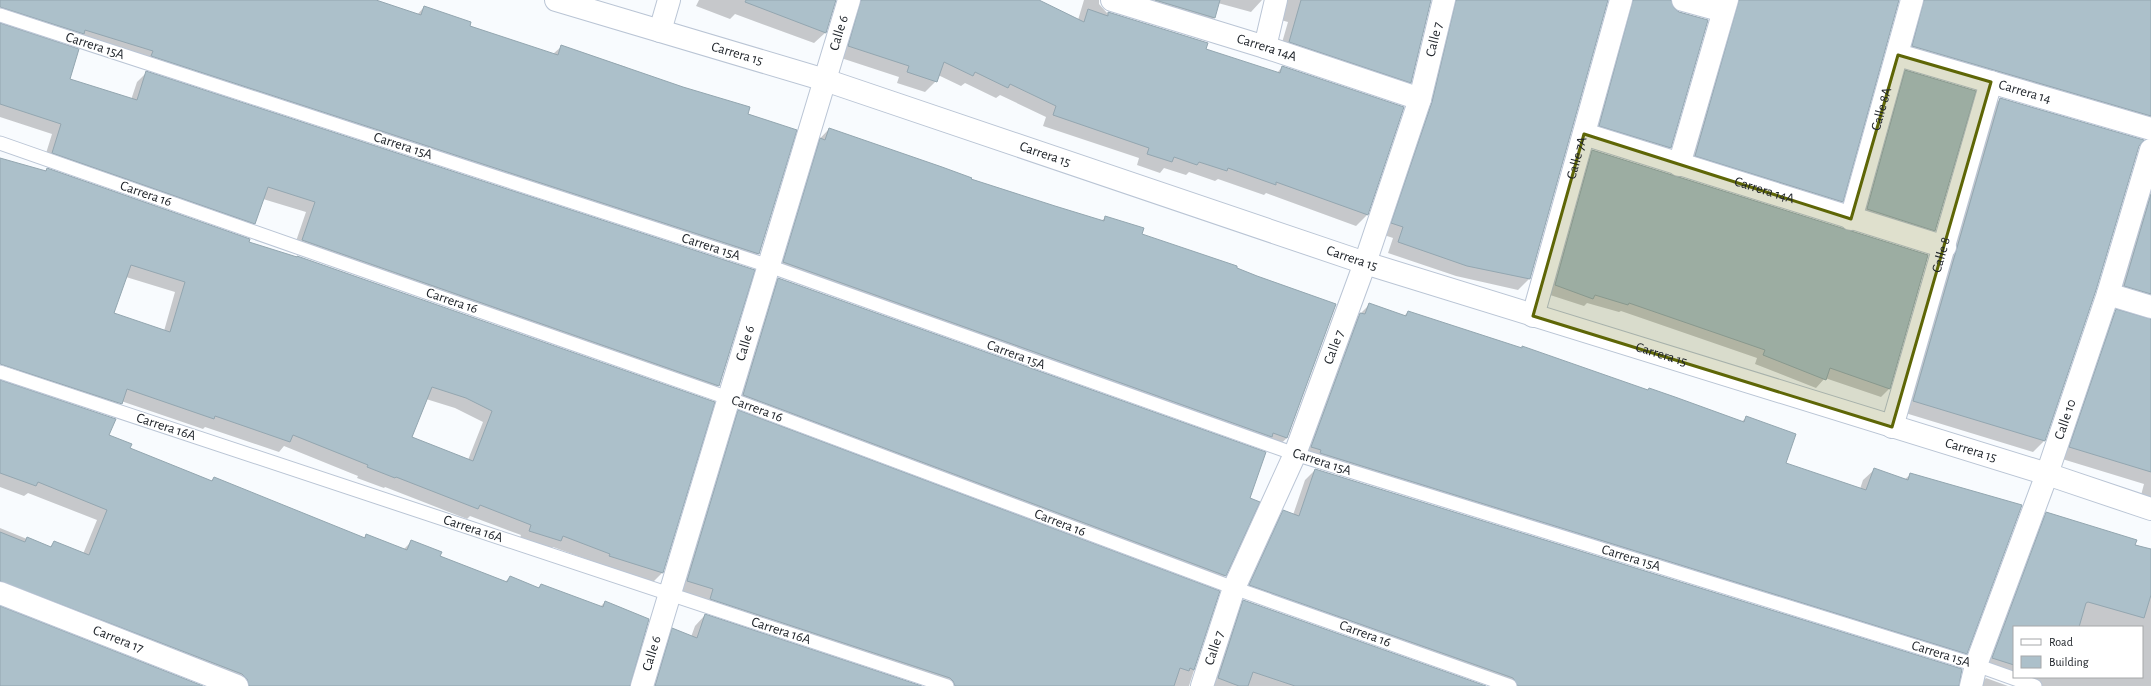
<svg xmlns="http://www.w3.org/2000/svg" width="2151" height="686" font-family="'Alegreya Sans',sans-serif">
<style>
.shadow{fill:#0003;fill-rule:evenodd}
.building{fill:#acc0ca;stroke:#93a6b0;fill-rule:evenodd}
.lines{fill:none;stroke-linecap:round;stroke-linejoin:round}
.lane-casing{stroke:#bac5d5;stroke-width:15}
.street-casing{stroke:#bac5d5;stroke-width:24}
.lane{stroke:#fff;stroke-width:13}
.street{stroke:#fff;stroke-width:22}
.marked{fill:#5e6606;fill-opacity:0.2;stroke:#5e6606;stroke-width:3;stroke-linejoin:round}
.labels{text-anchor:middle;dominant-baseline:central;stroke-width:3;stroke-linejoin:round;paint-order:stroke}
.street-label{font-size:14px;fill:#20252b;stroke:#fff}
</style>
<rect width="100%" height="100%" fill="#f8fbfe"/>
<!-- shadow -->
<path class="shadow" d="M3,0h370l44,15 7,-8 45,19 84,28 9,-8 64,21v2l169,62 -37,123 -9,9 -749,-253z
M699,0h136l-10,33 -11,10 -79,-29 -5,5 -34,-13z
M844,0h193l41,20 6,-20h15v4l8,9 100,30 -2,6 72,24 5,-6 121,41 -36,107 -11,11 -90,-33 -2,2 -46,-16 -3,2 -26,-9 -3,3 -22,-7 -4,5 -23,-8 2,-7 -96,-32 3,-9 -46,-22 -4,3 -31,-15 -4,3 -23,-11 -2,6 -11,11 -28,-9 2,-6 -61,-20z
M1109,0h153l-11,12 -33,-9 -4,15 -11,11z
M1270,0h160l-20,82 -11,11 -120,-40 9,-31 -11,-3z
M1438,0h169l-78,279 -11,11 -62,-14 -68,-23 5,-15 -12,-4z
M1616,0h54l4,10 33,11 -37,127 -11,10 -70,-22z
M1721,0h177l-56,201 -11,11 -147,-46z
M1907,0h244v137l-249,-80z
M0,26l68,54 63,20 6,-18 10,-10 606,198 -35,116 -9,10 -416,-146 13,-38 -43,-13 -8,24 -10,10 -202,-70 9,-29 -52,-17z
M1906,71l28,159 -11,12 -67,-21 38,-138z
M2000,99l138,47 -43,144 -51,151 -11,11 -131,-40 87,-302z
M829,129l141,51 131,41 5,-4 34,18 147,203 -11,10 -503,-175 37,-124z
M1593,151l334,105 -38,133 -8,8 -56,-19 -9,10 -61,-24 2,-6 -136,-47 -2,1 -32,-9 -3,3 -37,-12 37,-135z
M0,159l44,13 3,-3 201,74 465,159 -51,171 -10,10 -99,-36 -4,4 -30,-10 2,-6 -51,-19 -3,3 -82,-32 -1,1 -27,-10 1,-2 -74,-30 -5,6 -74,-25 -2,2 -82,-28 -11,13 -94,-31 7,-20 -23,-7zM126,277l49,15 -11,39 -51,-17zM426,399l29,9 28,14 -15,38 -57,-23z
M2151,170v142l-38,-16z
M778,279l480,223 -33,74 -10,9 -481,-180 35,-117z
M1370,304l34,12 4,-4 113,37 1,-1 219,74 5,-4 39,46 75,25 3,-9 11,-10 30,10 7,-6 55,179 -11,11 -654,-206 48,-133z
M2116,311l35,9v182l-11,-3 4,-15 -85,-26 46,-137z
M0,408l108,28 21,13 82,32 3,-3 149,61 3,-4 37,15 8,-8 28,14 66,26 5,-5 28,11 3,-3 59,22 5,-5 25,84h-372l-33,-14 -225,-78v-66l49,20 5,-5 29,11 14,-34 -69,-27 -4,3 -24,-9z
M738,412l481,180 -30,94h-259l-253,-95 51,-169z
M1315,470l643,216h-464l-255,-90 34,-74 10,-11 10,4 12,-35z
M2047,513l104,37v136h-132l-38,-14 55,-148zM2014,627h128v50h-128z
M1244,601l239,85h-274l24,-74z
M705,615l213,71h-270l14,-46 11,-11 18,8 4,-11z
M1986,678l22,8h-30z"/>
<!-- building -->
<path class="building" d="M0,0h376l45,15 3,-9 47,16 -1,4 88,29 3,-10 122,42 67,20 -2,7 49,16 -38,124 -608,-198 2,-5 -68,-21 -1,4 -84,-27z
M746,0h90l-10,33 -81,-31z
M861,0h178l45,22 4,-13 20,7v-4l100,31 -2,6 74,24 2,-7 122,41 -36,108 -92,-33v3l-48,-17 -1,3 -28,-9 -2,3 -23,-8 -2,5 -25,-8 2,-6 -96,-33 3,-9 -46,-22 -2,4 -33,-16 -2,4 -29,-14 -7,20 -30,-10 2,-6 -61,-20z
M1155,0h65l-5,18z
M1301,0h130l-20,83 -122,-41z
M1456,0h152l-78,279 -63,-13 -69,-24 5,-15 -12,-4 41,-121z
M1633,0h38l3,8 5,4 29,8 -37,128 -72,-22z
M1739,0h160l-56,202 -148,-46z
M1924,0h227v116l-239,-70z
M0,23l79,26 -9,30 67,21 9,-29 609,199 -36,116 -417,-146 13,-38 -47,-15 -13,37 -203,-71 9,-29 -61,-20z
M1905,70l71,21 -41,140 -68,-22z
M2000,98l144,42 -5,6 -43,144 -51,151 -132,-40z
M829,128l113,39 30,11 -1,1 84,27 49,15 1,-5 39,12 -2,6 95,32v2l20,8 79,28 -49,134 -14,-5 -1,4 -489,-175 37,-124 5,2z
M1592,150l336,105 -38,134 -60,-21 -4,12 -63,-25 2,-5 -136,-47 -1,2 -33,-10 -2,4 -38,-14z
M0,158l46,13 1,-3 203,71 -1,3 48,15v-1l418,146 -52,171 -54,-17 1,-2 -47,-18 -2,5 -32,-10 2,-6 -51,-20 -2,4 -82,-32 -1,1 -28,-11 1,-2 -75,-30 -3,7 -75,-26 -1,3 -87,-30 -5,15 -122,-40zM131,265l54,17 -15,50 -56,-19zM432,387l34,11 26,13 -19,50 -61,-24z
M2151,194v100l-27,-8z
M778,278l488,174 -16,46 10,4 -34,74 -483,-181z
M1369,303l37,13 2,-5 114,37v-2l126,44 1,-2 26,9 69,25 2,-6 50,18 -10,29 80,27 8,-22 34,12 2,-7 112,32 -55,149 -647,-201 1,-3 -10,-3 49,-134 5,1z
M2116,309l35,10v153l-82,-25z
M0,380l116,39 -7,16 23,9 -2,4 82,33 2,-4 151,61 1,-4 41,16 4,-10 31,12 -2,4 67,26 3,-6 29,12 2,-4 62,23 2,-6 44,18 -19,67h-381l-2,-7 -5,-5 -242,-93v-49l25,10 2,-5 24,10 3,-6 35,14 18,-45 -69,-28 -2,4 -36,-13z
M738,410l482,181 -26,79 -4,-2 -1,3 -9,-3 -6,18h-219l-2,-5 -3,-3 -240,-79 3,-10 -26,-8z
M1315,469l647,200 -3,17h-441l-5,-8 -264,-93 34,-75 16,6z
M2046,512l91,28 -2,5 16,4v46l-7,23 -56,-16 -2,1 -7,24h-65v38l-22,-7z
M1243,600l243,86h-191l-42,-14 -5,14h-9l-21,-8z
M0,606l203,80h-203z
M705,614l217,72h-267l17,-58 25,10z"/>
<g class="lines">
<defs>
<path id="lane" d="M0,15l769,251 526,188 681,211 59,21
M0,143l728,255 506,190 276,98
M0,372l947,314"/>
<g id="street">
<path id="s1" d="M556,0l269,80 540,183 682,211 104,35"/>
<path id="s2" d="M1112,0l153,47 155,52"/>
<path d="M1683,0l40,11"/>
<path d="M660,31l9,-31"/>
<path d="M1265,47l11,-47"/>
<path id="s3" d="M1898,55l253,74"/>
<path id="s4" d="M1584,134l361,113"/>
<path d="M1679,165l48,-165"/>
<path id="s5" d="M1851,219l61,-219"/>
<path d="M2108,294l43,13"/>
<path id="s6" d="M1533,316l88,-316"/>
<path id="s7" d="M1892,427l99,-345"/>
<path id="s8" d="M0,593l237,93"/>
<path id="s9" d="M642,686l207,-686"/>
<path id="s10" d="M1202,686l32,-98 61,-134 70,-191 55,-164 24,-99"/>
<path id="s11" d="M1971,686l5,-21 71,-191 61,-180 43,-144"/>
</g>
</defs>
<!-- lane casing -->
<use href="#lane" class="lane-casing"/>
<!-- street casing -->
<use href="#street" class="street-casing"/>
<!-- lane -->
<use href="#lane" class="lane"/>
<!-- street -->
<use href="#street" class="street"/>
</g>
<!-- marked area -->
<path class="marked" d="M1898,55l93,27 -99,345 -359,-111 51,-182 267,85z"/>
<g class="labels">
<!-- street labels -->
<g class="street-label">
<text stroke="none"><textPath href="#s9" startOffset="682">Calle 6</textPath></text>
<text stroke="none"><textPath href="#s10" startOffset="688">Calle 7</textPath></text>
<text transform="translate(95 46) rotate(18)">Carrera 15A</text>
<text stroke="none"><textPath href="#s2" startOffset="162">Carrera 14A</textPath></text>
<text stroke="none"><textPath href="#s1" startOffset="189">Carrera 15</textPath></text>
<text stroke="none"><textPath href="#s3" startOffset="132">Carrera 14</textPath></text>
<text stroke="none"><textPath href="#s5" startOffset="114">Calle 8A</textPath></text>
<text transform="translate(403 146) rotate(18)">Carrera 15A</text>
<text stroke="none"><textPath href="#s1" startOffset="513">Carrera 15</textPath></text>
<text stroke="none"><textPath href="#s6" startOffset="164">Calle 7A</textPath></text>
<text stroke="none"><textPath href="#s4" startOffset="189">Carrera 14A</textPath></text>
<text transform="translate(146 194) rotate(19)">Carrera 16</text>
<text transform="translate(711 247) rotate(18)">Carrera 15A</text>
<text stroke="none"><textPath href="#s7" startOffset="179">Calle 8</textPath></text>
<text stroke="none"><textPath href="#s1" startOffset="837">Carrera 15</textPath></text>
<text transform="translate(452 301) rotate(19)">Carrera 16</text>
<text stroke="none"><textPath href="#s9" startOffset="358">Calle 6</textPath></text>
<text stroke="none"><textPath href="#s10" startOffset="364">Calle 7</textPath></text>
<text transform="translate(1016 355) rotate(20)">Carrera 15A</text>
<text stroke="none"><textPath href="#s1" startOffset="1161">Carrera 15</textPath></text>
<text transform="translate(757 409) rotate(20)">Carrera 16</text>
<text stroke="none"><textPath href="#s11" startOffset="283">Calle 10</textPath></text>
<text transform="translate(166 427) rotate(18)">Carrera 16A</text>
<text stroke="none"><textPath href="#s1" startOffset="1485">Carrera 15</textPath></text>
<text transform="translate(1322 462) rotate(18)">Carrera 15A</text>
<text transform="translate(1060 523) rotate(21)">Carrera 16</text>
<text transform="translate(473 529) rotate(18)">Carrera 16A</text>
<text transform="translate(1631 558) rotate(17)">Carrera 15A</text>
<text transform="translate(781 631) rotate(18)">Carrera 16A</text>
<text transform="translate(1365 634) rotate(20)">Carrera 16</text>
<text stroke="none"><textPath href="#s8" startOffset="127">Carrera 17</textPath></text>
<text stroke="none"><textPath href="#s10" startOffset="40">Calle 7</textPath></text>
<text stroke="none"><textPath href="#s9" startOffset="34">Calle 6</textPath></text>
<text transform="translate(1941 654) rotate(17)">Carrera 15A</text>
</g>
</g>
<!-- legend -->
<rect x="2013" y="626" width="130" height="52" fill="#ffffff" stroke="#a6a8aa"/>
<rect x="2021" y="639" width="20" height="6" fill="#ffffff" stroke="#a6a8aa"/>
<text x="2049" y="646" font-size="12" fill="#20252b">Road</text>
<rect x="2021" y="656" width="20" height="12" fill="#acc0ca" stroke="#a6a8aa"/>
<text x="2049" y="666" font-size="12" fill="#20252b">Building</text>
</svg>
